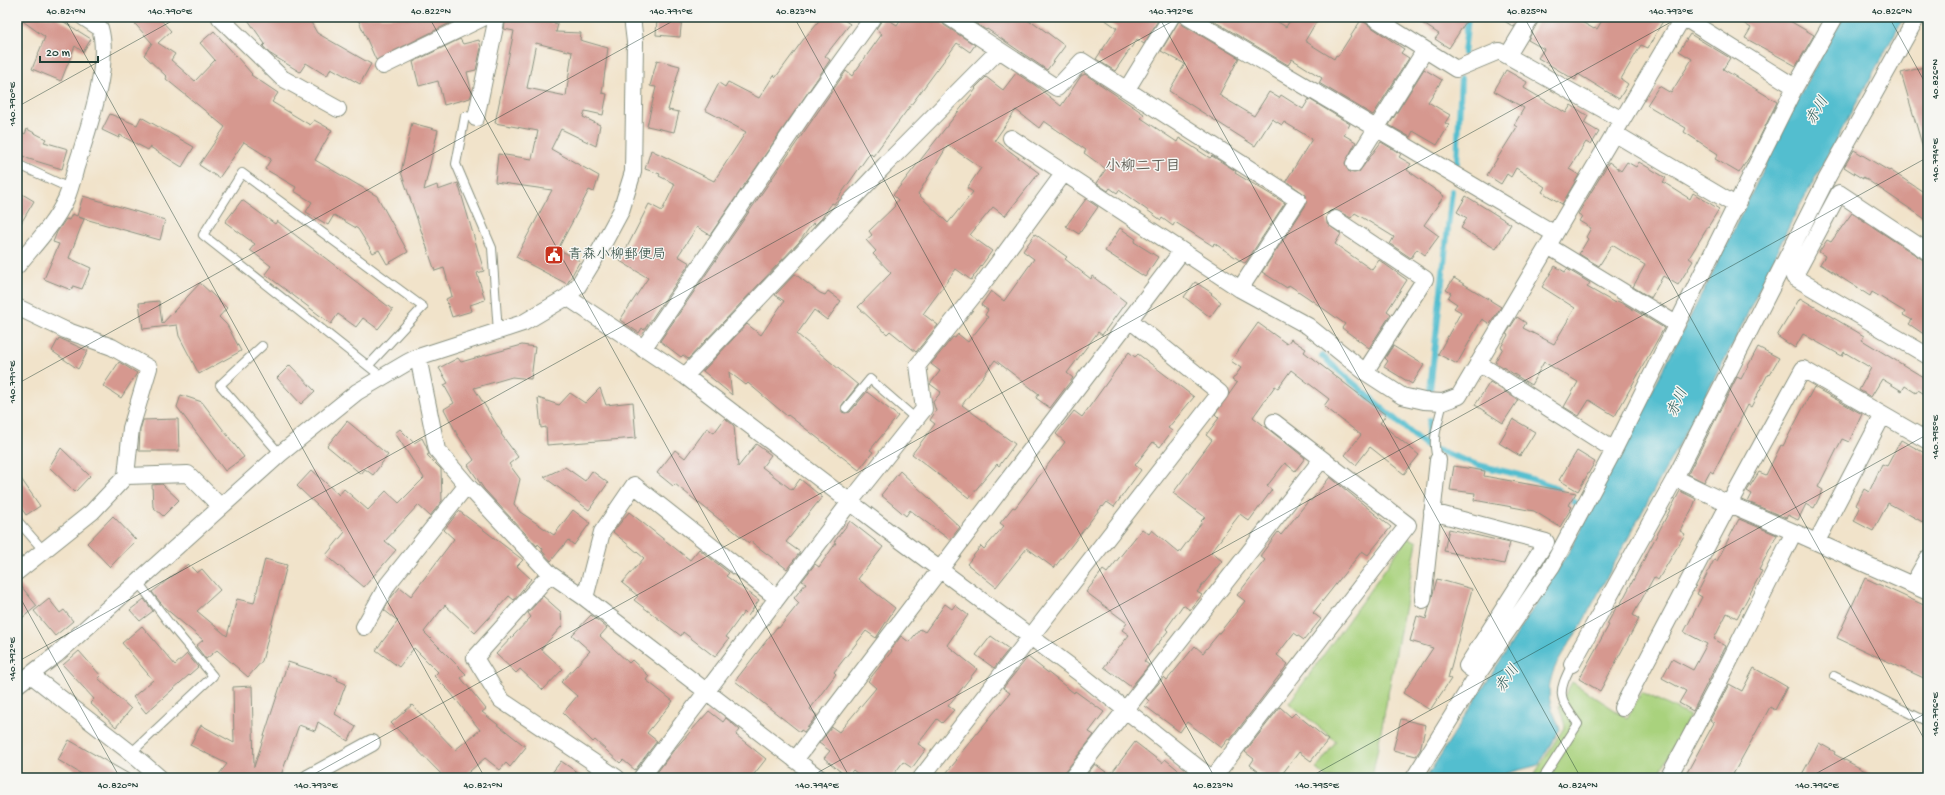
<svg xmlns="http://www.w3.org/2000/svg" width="1945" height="795" font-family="'Gochi Hand','Klee One',sans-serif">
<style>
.green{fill:#a9d27d;stroke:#648858}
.water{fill:#53becf;stroke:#397e82}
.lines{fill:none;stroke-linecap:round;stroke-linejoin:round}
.stream{stroke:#53becf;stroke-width:6}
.building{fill:#d6988f;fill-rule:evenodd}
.service-casing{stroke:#88907f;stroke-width:10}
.minor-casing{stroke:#88907f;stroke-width:18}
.service{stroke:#fff;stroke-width:8}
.minor{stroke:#fff;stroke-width:16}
.ticks{fill:none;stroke:#1f3d34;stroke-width:1;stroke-opacity:0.45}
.labels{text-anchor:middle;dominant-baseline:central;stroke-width:3;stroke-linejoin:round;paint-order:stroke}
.poi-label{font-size:14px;fill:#1f3d34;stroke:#f6f6f2;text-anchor:start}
.water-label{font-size:15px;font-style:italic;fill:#2c5d5b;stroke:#f6f6f2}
.neighbourhood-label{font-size:15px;font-weight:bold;fill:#5f5d54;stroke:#f6f6f2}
.neatline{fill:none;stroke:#1f3d34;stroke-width:1.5}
.ticks-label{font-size:10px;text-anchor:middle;fill:#1f3d34}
</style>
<rect width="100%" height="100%" fill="#f6f6f2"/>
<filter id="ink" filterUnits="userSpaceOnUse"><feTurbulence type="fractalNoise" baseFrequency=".025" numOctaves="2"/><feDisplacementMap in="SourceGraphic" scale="8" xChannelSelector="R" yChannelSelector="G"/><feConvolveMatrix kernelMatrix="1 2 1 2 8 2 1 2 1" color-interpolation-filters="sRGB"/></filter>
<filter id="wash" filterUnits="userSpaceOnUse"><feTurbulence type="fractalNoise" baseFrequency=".012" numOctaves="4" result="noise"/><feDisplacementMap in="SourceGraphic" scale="16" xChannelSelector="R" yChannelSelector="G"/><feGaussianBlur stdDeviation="0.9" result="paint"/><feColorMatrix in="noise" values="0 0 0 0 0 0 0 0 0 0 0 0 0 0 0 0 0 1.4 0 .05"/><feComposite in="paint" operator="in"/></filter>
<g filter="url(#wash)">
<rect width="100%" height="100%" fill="#f1e3ca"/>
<!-- green -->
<path class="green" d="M1408,537l9,5 -45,236h-45l-11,-9 20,-28 -47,-38z
M1572,682l55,36 15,-26 48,24 -33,62h-125l33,-52 -6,-20z"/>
<!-- water -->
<path class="water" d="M1843,17h61l-112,203 -59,124 -154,285c-15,22 -34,45 -29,73 2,9 7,18 10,27l-22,36 -49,13h-63l144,-228 135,-262 100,-203z"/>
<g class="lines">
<!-- stream -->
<path class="stream" d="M1464,53l4,-36
M1457,162l4,-83
M1322,356l104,90 52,19 42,10 32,11 26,19
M1430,390l22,-199
M1426,446l4,-26"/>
</g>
<g id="blocks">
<!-- building -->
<path class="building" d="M17,17h39l35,22 -8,13 -8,-6 -14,35 -29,-12 13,-32z
M129,17h29l13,14 -13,12 17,11 -4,6 24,21 20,-21 -15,-17 14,-12 38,43 -1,1 27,18 -6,9 38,23 4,-5 18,10 -17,30 62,36 31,56 -21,12 -8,-14 -6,3 -15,-24 -24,-14 -6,10 -22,-13 6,-10 -18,-11 2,-4 -31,-18 6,-10 -27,-17 -25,36 -20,-13 26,-38 -59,-48 1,-2 -23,-22 8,-12z
M246,17h62l9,16 54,31 -11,20 -29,-16 -4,8 -21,-13 -6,9 -31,-19 -6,-7 2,-2z
M357,17h92l3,5 -76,38z
M506,17h22l30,7 -2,8 25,1 -1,7 28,8 -6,45 5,1 -4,21 -18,-4 -2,6 17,8 -4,21 -35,-17 -10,20 48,27 -5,16 -5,-2 -31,59 22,12 -13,23 -51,-27 36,-67 -57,-8 3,-28 34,5 6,-28 -43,-8 19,-92 -10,-2zM536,43l36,9 -6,44 -39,-8z
M657,17h25l-2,20 -24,-2z
M822,17h18l10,7 -25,32 5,4 -120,175 -13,-8 -19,29 12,7 -46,67 -2,-2 -3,5 -19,-13 28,-42 -28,-17 29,-57 13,7 13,-27 -16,-8 1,-2 -15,-5 6,-19 63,31 32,-49 -41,-22 14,-27 6,4 3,-5 31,16 15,-23 2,2 27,-37z
M884,17l13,8 5,-8h38l4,8 31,20 -5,7 -13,-9 -84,113 -3,-3 -36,51 -2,-1 -10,15 -7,7 -2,-2 -14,19 -111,117 -5,-4 -2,2 -21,-16 186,-270 6,5 30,-42 -6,-5z
M966,17h57l9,6 1,-1 32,24 -18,24 -60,-41 -1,1z
M1101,17h59l-16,27 -7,-5 -22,32 -19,-12 21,-31z
M1207,17h63l16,10 6,-10h27l-14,24 29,18 2,-4 2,1 23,-36 43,29 -3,4 8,5 -36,57 -54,-32 3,-5 -30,-19 -4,6z
M1413,17h56l-20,31 -14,-9 4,-5z
M1498,17h22l-6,10z
M1540,17h33l21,12 1,-1 2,1 7,-12h61l-17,31 -7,-3 -20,34 7,5 -9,15 -41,-25 -3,6 -37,-22 6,-9 -16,-9z
M1734,17h49l31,18 -18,31 -51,-28 6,-10z
M1179,21l4,4 56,33 -20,37 35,21 15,-24 10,6 2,-3 22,14 6,-10 41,25 -6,11 12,7 -11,21 4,9 5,1 5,-1 22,-30 20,12 -2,3 12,7 -4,6 37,26 -20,29 15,11 -14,19 -8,-6 -6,9 -21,-14 4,-7 -39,-24 -4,5 -15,-8 -6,1 -3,3v10l14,10 -6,10 37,26 7,-10 28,20 -20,31 4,3 -22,34 -27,-20 3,-4 -38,-27 -18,-12 -2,3 -25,-16 44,-67v-10l-20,-14 26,-42 -28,-17 -2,3 -10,-6 -17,27 -86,-55 16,-27 -24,-13z
M1690,34l40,24 -7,11 54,33 -24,49 -14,22 -24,-14 3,-5 -34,-22 2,-4 -39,-23 12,-19 12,7 21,-34 -13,-8z
M460,39l3,5 16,-4 2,8 -5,22 -9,2 5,21 -2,5 -26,7 -6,-24 -19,5 -6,-24z
M657,60l23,6 -12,44 11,2 -5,20 -27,-6 9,-39 -6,-1z
M1924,67l4,15v69h-4l-23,-78z
M1424,69l18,11 -14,22 22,13 -5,8 4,2 -12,20 -24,-14 -3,6 -21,-12z
M1506,70l21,12 -3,6 42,25 5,-8 17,11 -4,7 15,9 -8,13 -5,-3 -17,27 10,6 -17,29 -20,-12 3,-5 -29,-19 -5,9 -4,-3 -6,10 -14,-9 30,-48 -3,-2 10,-17 -30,-17z
M1016,73l19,12 26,21 20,-30 4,-2 59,40 -3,4 36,24 2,-4 31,20 2,-2 24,15 -1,2 50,30 -39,59 -2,1 -30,-20 -1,3 -38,-24 -2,4 -11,-8 -1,2 -42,-30 -2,3 -7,-5 -2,3 -12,-8 10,-14 -22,-16 2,-3 -42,-29 -5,7 -23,-18 -21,30 44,33 -34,43 -12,-9 -23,28 22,16 -21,29 -15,-11 -33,45 15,11 -22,27 -26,-21 -3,3 -29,-27 33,-34 -18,-19 3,-3 -10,-11 6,-5 -3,-4 26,-25 -1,-1 4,-5 -5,-5 83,-106 -1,-1 11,-11 17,13zM948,145l33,23 -14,20 6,4 -25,31 -30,-29z
M110,114l27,11 4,-8 53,30 -12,20 -32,-20 -2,3 -28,-15 -1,3 -17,-8z
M412,123l26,7 -14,60 13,-5 1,5 20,-7 26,88 -7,2 8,27 -15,5 2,6 -20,6 -6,-18 6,-3 -8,-28 -9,3 -34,-99z
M27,129l19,10 -2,3 24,7 -6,20 -33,-10 -12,-6v-23l8,4z
M1854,150l35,21 1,-1 38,25v26l-65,-44v2l-19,-12z
M1609,162l12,9 6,-9 9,5 3,-5 27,16 -3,4 27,17 3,-6 26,16 -30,49 4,3 -15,24 -15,-9 -12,22 -18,-11 12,-22 -33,-20 -13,21 -20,-12 9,-15 -2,-2 5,-9 -12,-7 3,-5 -4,-2z
M17,191l17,10 -17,29z
M83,196l82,24 -5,20 -82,-23 6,2 -15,39 22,10 -9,21 -9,-3 -2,4 -27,-11 15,-35 -6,-2 4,-10 9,-13 3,1 3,-6 5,2z
M1466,196l45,28 -15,25 -35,-21 6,-10 -10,-6z
M1086,199l12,8 -19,27 -13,-8z
M242,200l33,24 2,-3 116,89 -15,19 -15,-11 -7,9 -18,-13 -7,10 -66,-50 6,-8 -21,-16 5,-6 -30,-22z
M1852,213l71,47 5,1v76l-19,-13 3,-4 -9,-5 2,-3 -33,-20 -2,4 -50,-32 5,-8 -6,-4 8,-12 4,2z
M1120,228l16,11 -2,3 24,15 -13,20 -40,-26z
M1035,234l32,23 -2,2 26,20 1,-3 34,26 -24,33 -4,-3 -31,41 6,5 -23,30 -14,-10 3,-4 -44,-34 -33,45 53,39 -16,22 -2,-2 -28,34 -57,-44 23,-30 -5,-4 6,-9 -3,-9 8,-10 -11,-8 10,-13 -9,-7 22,-27 2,1 3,-4 10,8 20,-25 -3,-2 3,-5 -7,-5 10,-14 13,10 30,-42 -11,-8z
M1555,266l10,6 2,-3 23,14 -3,4 28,16 2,-2 7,3 40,24 -49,88 -26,-16 -10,16 -15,-9 14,-25 -34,-20 -13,23 -36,-23 8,-14 -2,-1 7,-12 -2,-1 11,-17 9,6 -3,5 31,16 21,-36 -33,-21z
M795,274l25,19 5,2 3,-4 13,10 -14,19 -13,-10 -17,24 61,51 -16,20v7l3,1 5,-1 17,-20 31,24 -28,34 3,2 -14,18 -71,-55 -1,1 -39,-33 -2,2 -17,-13 3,23 -29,-24 44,-47 14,11 23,-34 -9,-6z
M1454,278l47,29 -11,17 -8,-5 -25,45 -19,-10 23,-42 -7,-4 3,-4 -9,-6 3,-5 -5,-3z
M1195,282l17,11 -1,1 10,8 -11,15 -26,-20z
M200,283l27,25 -8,9 8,8 14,26 -42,23 -20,-38 -2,-11 -34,4 -4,-26 20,-2 3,23z
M1800,298l64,38 -2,4 66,40v16l-10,-6 -2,3 -11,-7 -3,5 -20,-12 -11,18 -12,-7 12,-22 -27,-16 -2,4 -39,-22 -8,14 -18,-12z
M1258,323l29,21 4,-5 15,10 -2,3 82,63 -6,8 39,32 -15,19 -34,-27 -14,18 -11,-10 16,-20 -37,-29 5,-7 -38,-29 -13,18 -3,-2 -22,31 52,41 -10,13 -10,-8 -18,23 5,4 -23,31 -9,-7 -29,38 11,9 -25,31 5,3 -12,15 -7,-5 -17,24 2,2 -24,30 5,4 -18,22 -27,-20 25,-32 -7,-5 5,-7 -41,-31 17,-22 4,3 35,-44 7,5 3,-4 27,23 23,-31 -1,-1 4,-4 -32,-24 39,-53 -6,-5 13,-17 -4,-4 22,-31 -5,-3 9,-12 -10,-7z
M59,338l29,13 -10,18 -26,-18z
M522,345l13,2 -4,32 -19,-2 -38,11 28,45 -1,1 17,23 -9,7 11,15 -6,25 6,8 34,23 19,-25 17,13 -16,22 -6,-5 -17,21 -9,-10 1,-2 -5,-5 -1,2 -53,-57 -16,-24 6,-5 -17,-26 -13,-25 10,-6 -10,-18 4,-2 -9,-15 19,-10 3,4z
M1393,346l31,19 -12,19 -28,-17 4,-6 -3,-3z
M1758,347l21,11 -10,17 -1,-1 -17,33 -3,-2 -35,68 -3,-2 -6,11 -16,-8 49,-97 4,2z
M1129,352l6,5 3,-3 56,43 -26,31 4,3 -12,16 -7,-5 -18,23 6,5 -27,37 -7,-5 -4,5 -1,-1 -48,62 -27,-20 -31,39 -29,-23 14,-18 3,3 20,-23 -4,-3 13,-16 2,1 47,-62 3,-4 -9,-8 18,-23 8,6z
M119,362l18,11 -16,25 -18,-12z
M290,365l25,26 -14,13 -24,-26z
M1490,382l28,18 -15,23 -28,-18z
M1814,387l48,27 -13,28 -7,-3 -24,48 5,3 -9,18 -8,-4 -8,16 -10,-5 -2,3 -38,-16 4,-8 -5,-3 12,-19 7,3 15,-30 2,1z
M600,388l6,17 27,-3 3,36 -89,7 -1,-18 -5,1 -3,-30 21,7 11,-12 15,10z
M181,395l21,7 42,55 -19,14 -48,-64z
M725,418l9,8 4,41 18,-23 15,11 -9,12 30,23 8,-11 22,18 -36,45 14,10 -13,17 -37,-28 -1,2 -74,-59 -2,2 -16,-13 18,-23 10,8 22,-30 7,5z
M178,419l1,32h-40l1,-21 3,-10z
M1513,419l22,13 -15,24 -21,-13z
M347,421l41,34 -15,20 -8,-6 -4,5 -34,-28z
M400,429l14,14 8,-5 4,8 3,8 -2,1 14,14 1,32 -12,15 -12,-11 -33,36 11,9 -32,37 -38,-32 19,-23 -48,-46 15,-16 27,25 5,-6 24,21 18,-19 13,12 25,-25 -29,-45z
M1901,440l27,15v70l-40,-22 -15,28 -19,-10 6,-13 -4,-3 8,-16 5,3 13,-28 5,2z
M61,448l29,28 -15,16 -26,-25z
M1577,451l18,11 -17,29 -19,-11z
M1454,466l31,5 -1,5 92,17 -7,12 3,2 -12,20 -26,-16 -60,-11 1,-7 -25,-3z
M565,467l20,14 7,-10 16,12 -19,27 -45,-33z
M900,471l60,56 -10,13 -40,-30 -4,6 -25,-21z
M17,473l23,33 -14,9 -9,-13z
M1330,477l61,50 -23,28 -6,-4 -49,62 8,6 -17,21 -10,-7 -17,22 11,9 -58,76 -2,-1 -7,9 -34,-26 -7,10 -35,-26 4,-5 -3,-3 18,-21 3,3 28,-34 8,7 42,-52 -8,-6 28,-35 -5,-4 18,-24 3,3 28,-35 2,1z
M162,484l17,16 -16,16 -10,-9 -1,-22z
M1680,491l16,8 -3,8 -13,24 5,3 -27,46 -4,-3 -21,38 6,4 -39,72 -21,-12 30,-54 -2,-1 10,-18 2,1z
M459,511l64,49 -6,6 14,13 -17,21 -5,-4 -34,37 -30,-28 -21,27 42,42 -5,4 25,31 -4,3 44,35 -16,20 -4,-4 -6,7 -15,-12 -23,20h-17l-54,-55 21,-18 43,45 25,-20 -30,-38 -16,-16 4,-4 -24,-24 -15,19 -23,-17 22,-29 -14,-11 6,-11 10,-12 11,9 43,-57 -10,-9z
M629,512l61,48 9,-11 30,24 -3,3 33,24 -11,16 -4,-4 -18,25 3,2 -14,18 -32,-25 -2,4 -47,-36 4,-4 -16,-13 22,-25 -31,-26z
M113,516l23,24 -26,27 -23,-24z
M1739,519l38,16 -18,35 3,1 -25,47 -10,-5 -13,26 12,7 -33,65 -14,-8 7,-12 -24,-13 10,-19 21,11 14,-26 -23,-12 18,-35 -5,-3 17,-34 3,1z
M850,521l33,26 -25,32 37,29 -19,30 -10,-7 -32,41 2,2 -26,35 7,6 -13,17 -3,-2 -1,2 -65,-51 42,-54 2,1 20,-25 -5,-5 12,-15 -4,-2 13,-17 4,3 17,-24 -2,-1z
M1449,529l61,14 -6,21 -60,-13z
M265,559l22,6 -25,96 -14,16 -31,-27 -11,9 -10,-13 7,-6 -38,-32 -13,-16 36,-28 9,9 5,-4 18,21 -23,21 30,25 10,-37 17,4z
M1865,578l63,29v73l-91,-42z
M1437,579l35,10 -24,89 3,1 -21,31 -27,-17 30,-45 -23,-7 7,-25 9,3z
M17,581l20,25 -20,16z
M543,596l18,16 1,14 -21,23 22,20 -20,21 -23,-21 -4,4 -20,-19 35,-37 -3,-4z
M49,599l11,14 4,-3 9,11 -18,15 -21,-25z
M144,599l9,12 -13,10 -10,-11z
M945,604l7,5 3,-4 13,10 -21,30 30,24 -29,37 6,4 -12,13 -5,-4 -19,25 8,5 -14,19 -9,-6 -12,16h-28l-10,-8 -6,7 -23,-19 6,-7 -11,-8 13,-16 7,5 37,-44 -8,-7 24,-30 -1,-1 10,-14 8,6 11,-13 5,3z
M591,615l16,13 -7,8 29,27 3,-3 17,16 -3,4 27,21 -26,32 10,8 -22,29 -12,-10 -3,3 -25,-23 -2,2 -30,-29 14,-17 -16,-14 29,-31 -18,-16z
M142,626l33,39 12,-11 11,13 -52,46 -13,-16 20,-17 -31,-37z
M991,636l18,13 -15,19 -18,-13z
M79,651l22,25 -3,2 33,31 -15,18 -26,-24 4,-4 -31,-34z
M1028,657l46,36 1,-2 29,21 -15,20 5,3 -29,37 -2,6h-121l15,-18 -1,-1 54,-66 -7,-5z
M288,662l50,16 -1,2 9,4 -11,30 21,13 -8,14 -30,-19 -3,9 -16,-6 -19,53h-64l11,-14 -37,-19 11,-20 33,18 -1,-56 19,-1 2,81z
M1754,668l33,19 -12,23 -5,-3 -39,71h-47l30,-55 -4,-3 19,-36 13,7z
M1280,707l11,10 4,-4 33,27 -17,21 -12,-9 -20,26h-12l-17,-13 4,-6 -9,-7z
M709,711l14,11 3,-4 14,12 -4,5 30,24 -15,19h-98l20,-27z
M1401,719l25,6 -6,25 -4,6 -23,-6z
M69,740l67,38h-48l-30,-18z
M1135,742l27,21 3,-4 23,19h-104l11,-14 15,11z
M1819,743l16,9 -1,2 44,24h-78z
M561,761l24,17h-37z"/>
</g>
</g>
<g filter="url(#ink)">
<use href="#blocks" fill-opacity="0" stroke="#88907f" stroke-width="1"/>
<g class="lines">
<defs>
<path id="service" d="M1387,26l10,-9
M476,118l-11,-2 -9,48 36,84 6,84
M17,164l52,24
M262,346l-42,39 60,69
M368,366l55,-59 -181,-134 -39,62 179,142
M846,408l24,-29 46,40
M1438,460c-8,-19 1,-39 5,-58
M17,520l27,31
M1834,676l94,46
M131,753l82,-77 -44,-53 -31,-41
M1543,778l35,-54c-20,-28 -21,-30 -6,-60"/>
<path id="minor" d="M222,17l-2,1 62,60 56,31
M949,17l108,71 25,-27 216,139 -58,89
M1188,17l367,217
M1373,17l83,52 43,-18 123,69
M1683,17l112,70
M1508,55l23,-38
M383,66l102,-49
M1127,89l44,-72
M476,118l21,-101
M1614,133l123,73
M1011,138l229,151 68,37 57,46 37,24 22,5 19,1 16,-6 224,-379
M1354,164l71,-114
M1335,219l90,60 -60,93
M1548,246l128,78
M1928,252l-89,-59 -45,84 134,79
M17,266c17,-21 37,-41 49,-67 4,-9 7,-21 10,-32 12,-37 35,-102 24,-139l-17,-11
M567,297l118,79 207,158 186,138 133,106
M17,307l48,23 47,17 37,21 -18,60 -5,48 -34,36 -75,60
M643,349l169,-247 61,-85
M418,357l19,93 30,35 83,89 35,24 234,180
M1478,363l136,87
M685,376l200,-211 113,-114
M1883,415l45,26
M126,476l62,-2 33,33
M1432,512l114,30 -79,124 11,8
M1794,532l-65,-28 74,-135 80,46 -66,126
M550,574l-75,84 26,42 116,78
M1913,584l15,-26
M585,598l17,-66 32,-47 143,113
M1423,600l15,-140
M364,627l24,-43 79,-99
M1572,664l103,-186 151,-298 91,-163
M31,675l100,78 29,25
M17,685l39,-30 224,-201 77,-62 51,-30 10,-5 105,-34 44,-26 11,-11 22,-36 21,-39 12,-39 2,-130 -3,-25
M1622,708l107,-204 -54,-26
M795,760l387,-509
M308,778l64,-35
M641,778l209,-276 74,-93 -6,-44 60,-75 86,-117
M921,778l299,-385 -89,-72
M1072,778l250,-319
M1213,778l195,-253 -134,-103
M1414,778l64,-104 74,-108 62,-116 181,-363 40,-70
M1668,778l46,-86 80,-160 134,60"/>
</defs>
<!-- service casing -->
<use href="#service" class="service-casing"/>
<!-- minor casing -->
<use href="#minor" class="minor-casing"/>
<!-- service -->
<use href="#service" class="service"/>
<!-- minor -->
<use href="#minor" class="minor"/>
</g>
</g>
<!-- ticks -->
<path class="ticks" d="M64,17l421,761M429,17l421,761M794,17l421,761M1159,17l422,761M1524,17l404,729M1889,17l39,71M17,107l162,-90M17,384l663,-367M17,592l103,186M17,662l1163,-645M307,778l1373,-761M808,778l1120,-621M1308,778l620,-344M1808,778l120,-66"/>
<!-- icons -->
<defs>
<symbol id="civic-square" viewBox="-11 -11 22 22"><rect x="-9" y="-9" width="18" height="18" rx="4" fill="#c8321e" stroke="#f6f6f2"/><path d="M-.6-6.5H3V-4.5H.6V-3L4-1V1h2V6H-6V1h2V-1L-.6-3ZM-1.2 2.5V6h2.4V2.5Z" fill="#fff"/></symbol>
</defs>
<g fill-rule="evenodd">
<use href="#civic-square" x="543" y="244" width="22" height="22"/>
</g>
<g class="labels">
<!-- poi labels -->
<g class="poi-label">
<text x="568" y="255">青森小柳郵便局</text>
</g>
<!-- water labels -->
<g class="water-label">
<text transform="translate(1818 111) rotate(-59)">赤川</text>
<text transform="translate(1678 403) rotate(-65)">赤川</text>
<text transform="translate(1508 679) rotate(-55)">赤川</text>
</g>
<!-- neighbourhood labels -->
<g class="neighbourhood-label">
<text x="1143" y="167">小柳二丁目</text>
</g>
</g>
<!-- margin -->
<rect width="1945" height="795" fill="none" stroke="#f6f6f2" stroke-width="44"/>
<!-- scale -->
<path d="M40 56v6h58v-6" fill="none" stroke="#1f3d34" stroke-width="2"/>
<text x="46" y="56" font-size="12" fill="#1f3d34" stroke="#f6f6f2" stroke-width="3" paint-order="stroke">20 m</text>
<rect x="22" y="22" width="1901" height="751" class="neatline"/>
<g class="ticks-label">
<text x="66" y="14">40.821°N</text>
<text x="170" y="14">140.790°E</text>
<text x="431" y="14">40.822°N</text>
<text x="671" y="14">140.791°E</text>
<text x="796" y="14">40.823°N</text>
<text x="1171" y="14">140.792°E</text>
<text x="1527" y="14">40.825°N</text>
<text x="1671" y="14">140.793°E</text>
<text x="1892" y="14">40.826°N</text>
<text transform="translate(1934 79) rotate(-90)" y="4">40.826°N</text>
<text transform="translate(11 104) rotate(-90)" y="4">140.790°E</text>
<text transform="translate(1934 160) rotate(-90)" y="4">140.794°E</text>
<text transform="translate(11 382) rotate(-90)" y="4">140.791°E</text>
<text transform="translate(1934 437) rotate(-90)" y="4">140.795°E</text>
<text transform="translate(11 659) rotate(-90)" y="4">140.792°E</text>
<text transform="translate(1934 714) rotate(-90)" y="4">140.796°E</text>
<text x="118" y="788">40.820°N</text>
<text x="316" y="788">140.793°E</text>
<text x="483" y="788">40.821°N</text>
<text x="817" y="788">140.794°E</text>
<text x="1213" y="788">40.823°N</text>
<text x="1317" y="788">140.795°E</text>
<text x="1578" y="788">40.824°N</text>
<text x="1817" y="788">140.796°E</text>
</g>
</svg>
